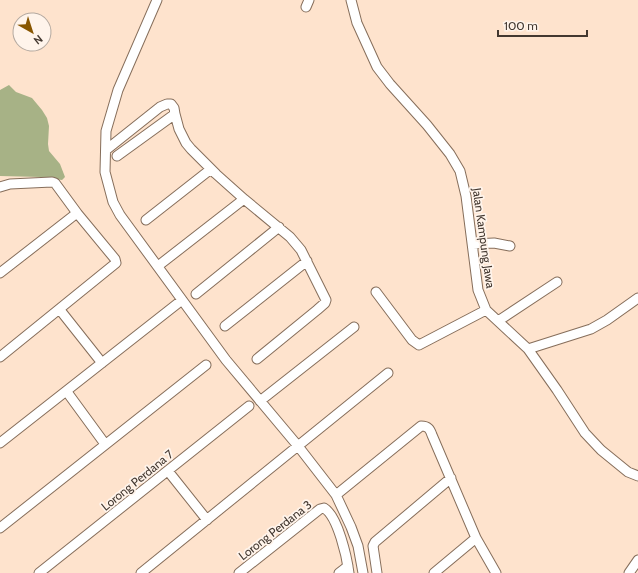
<svg xmlns="http://www.w3.org/2000/svg" width="638" height="573" font-family="Cabin,sans-serif">
<style>
.forest{fill:#a7b286}
.lines{fill:none;stroke-linecap:round;stroke-linejoin:round}
.minor-casing{stroke:#866e5b;stroke-width:11}
.minor{stroke:#fff;stroke-width:9}
.labels{text-anchor:middle;dominant-baseline:central;stroke-width:3.5;stroke-linejoin:round;paint-order:stroke}
.street-label{font-size:12px;fill:#433830;stroke:#fff4eb}
</style>
<rect width="100%" height="100%" fill="#fee3cd"/>
<!-- forest -->
<path class="forest" d="M9,85l7,7 16,6 10,12 5,8 2,8 -1,18 1,7 11,13 5,13 -3,3 -21,-3 -41,-1v-86z"/>
<g class="lines">
<defs>
<path id="minor" d="M157,0l-39,90 -12,41 -1,41 8,30 7,13 106,145 72,86 38,49 15,32 7,19 5,27
M351,0l6,23 20,44 13,17 37,41 23,29 10,17 6,25 12,94 8,20 42,39 29,41 28,43 16,17 27,22 10,4
M306,7l3,-7
M106,150l54,-43 7,-3h4l3,4 1,6
M117,156l58,-42 4,15 7,14 5,6 25,25 28,25
M0,187l10,-3 42,-2 3,1 22,30
M146,220l65,-51
M473,244l21,-1 16,3
M158,266l86,-67 46,38 11,13 25,50 -1,3 -8,7 -60,49
M0,273l77,-60 38,46 1,4 -116,94
M376,292l36,48 7,5 67,-35
M196,294l83,-67
M60,310l42,53
M498,321l59,-39
M225,326l82,-65
M528,349l63,-20 16,-9 31,-22
M67,392l38,52
M260,401l94,-74
M0,443l182,-143
M168,471l39,49
M336,495l85,-69c7,0 9,3 11,9l44,103 20,35
M0,528l206,-163
M39,573l210,-167
M141,573l247,-200
M239,573l81,-64 4,-1c14,8 23,50 25,65
M339,573l9,-7
M377,573l-4,-27 2,-4 76,-64
M434,573l42,-35
M629,573l9,-13"/>
</defs>
<!-- minor casing -->
<use href="#minor" class="minor-casing"/>
<!-- minor -->
<use href="#minor" class="minor"/>
</g>
<g class="labels">
<!-- street labels -->
<g class="street-label">
<text transform="translate(484 238) rotate(82)">Jalan Kampung Jawa</text>
<text transform="translate(137 480) rotate(-39)">Lorong Perdana 7</text>
<text transform="translate(275 530) rotate(-38)">Lorong Perdana 3</text>
</g>
</g>
<!-- north arrow -->
<g transform="translate(32 32) rotate(141)"><circle r="19" fill="#fff4eb" stroke="#b4a9a0"/>
<path d="M0-3L7 15L0 10L-7 15Z" fill="#885600"/>
<text y="-6" font-size="11" font-weight="bold" text-anchor="middle" fill="#433830">N</text>
</g>
<!-- scale -->
<path d="M498 30v6h89v-6" fill="none" stroke="#433830" stroke-width="2"/>
<text x="504" y="30" font-size="12" fill="#433830" stroke="#fff4eb" stroke-width="3" paint-order="stroke">100 m</text>
</svg>
